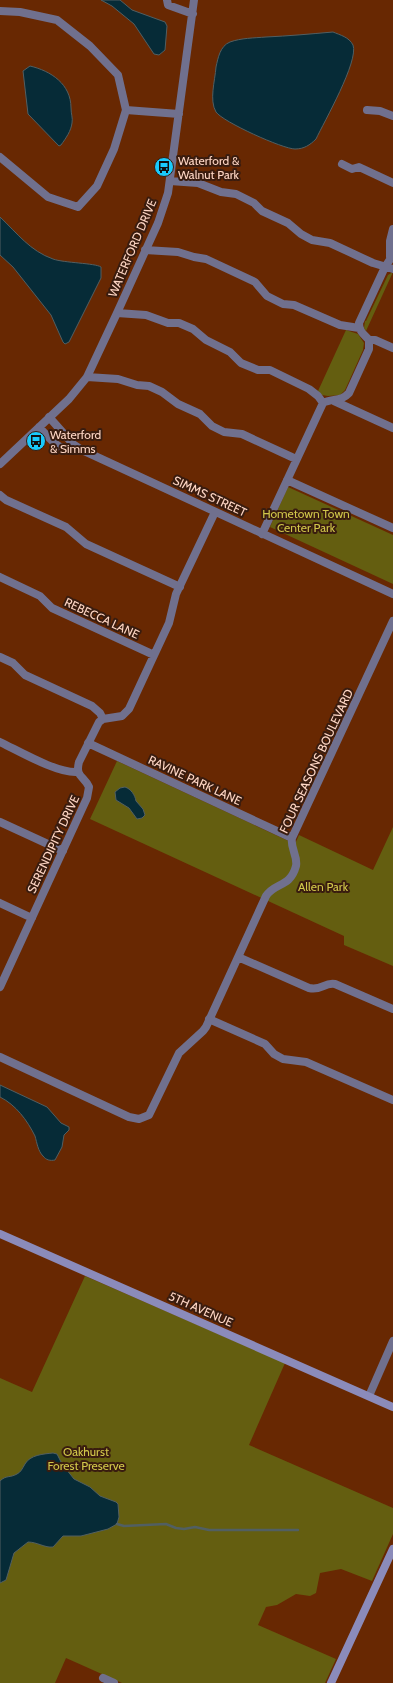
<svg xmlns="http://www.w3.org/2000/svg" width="393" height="1683" font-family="Cabin,sans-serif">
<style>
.green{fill:#645e10}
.water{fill:#062b37;stroke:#515f62}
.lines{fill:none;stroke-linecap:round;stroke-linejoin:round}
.stream{stroke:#515f62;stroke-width:2.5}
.street{stroke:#70708e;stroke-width:8}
.secondary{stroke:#8b8bba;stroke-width:8}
.labels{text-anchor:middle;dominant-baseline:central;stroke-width:4;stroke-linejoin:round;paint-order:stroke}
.poi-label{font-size:12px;fill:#ffd7c5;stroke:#391c0f;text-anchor:start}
.street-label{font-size:12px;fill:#ffd7c5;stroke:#391c0f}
.park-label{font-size:12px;fill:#d1c74a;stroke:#391c0f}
</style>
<rect width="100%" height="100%" fill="#682802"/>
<!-- green -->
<path class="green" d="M393,272l-27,59 -2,-3 1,-7h1l22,-46z
M346,330l12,4 6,9 -1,7 -18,40 -5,5 -12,1 -6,-1 -4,-4z
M288,487l105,48v49l-123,-57z
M117,761l178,83 4,-9 74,35 20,-43v139l-49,-21v-9l-254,-117z
M85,1276l200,87 -36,82 144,63v26l-21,47 -31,-12 -21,4 -4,20 -6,3 -14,-2 -19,11 -11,2 -8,18 78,34 -11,24h-203l-56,-25 -11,25h-55v-305l32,14z"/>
<!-- water -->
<path class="water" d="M101,0h19l12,10 33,12 2,4 -2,24 -6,5 -5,-1 -20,-30 -22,-18z
M333,32c7,3 16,5 20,13 6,16 -29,77 -37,94 -6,6 -12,10 -21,10 -12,0 -72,-27 -79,-37 -7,-12 -1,-31 0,-45 2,-9 4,-21 14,-25 11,-4 24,-4 36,-5 22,-1 44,-3 67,-5z
M30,66c21,5 41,18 41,42 0,6 2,10 1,15 -1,8 -6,15 -11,22l-2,1 -31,-32 -5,-43z
M0,217c17,16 30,34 53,42 11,4 42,4 48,8v11l-32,64 -4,2 -2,-2 -12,-27 -38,-48 -13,-12z
M125,787c6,2 10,8 11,14l7,8 2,6 -3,3 -5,1 -8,-11 -13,-8 -1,-8 5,-4z
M0,1085l47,22 14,16 8,4v3l-5,5 -2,12 -7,13c-5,1 -9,0 -12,-4 -5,-5 -6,-13 -8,-20 -8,-16 -19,-31 -35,-39z
M53,1453l4,1 4,8 5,3v4l8,10 16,8 10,9 16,6 2,2 1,13 -2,7 -9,5 -27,7h-18l-10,11c-8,1 -16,-5 -25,-5l-14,11 -8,27 -6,3v-102c6,-6 10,-3 17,-7 4,-2 5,-5 8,-10 5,-9 18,-10 28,-11z"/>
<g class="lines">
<!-- stream -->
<path class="stream" d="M117,1524l7,2 42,-2 10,4 8,1 11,-2 14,3h89"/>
<!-- street -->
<path class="street" d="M167,0l1,5 25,9
M0,11l20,1 37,8 33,26 28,29 8,35 -12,39 -17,37 -19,21 -30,-10 -48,-40
M126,110l53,4
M367,110l13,1 13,5
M342,164l10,5 7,-2 34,16
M170,181l28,2 23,9 15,2 18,9 8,8 26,12 13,11 11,6 18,3 43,20 20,6
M145,250l33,2 16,5 12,2 49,23 12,14 16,8 11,1 46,20 19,3
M390,257v-16l3,-12
M117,313l29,2 22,8h11l14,6 13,11 24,12 11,11 17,7h12l39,19 9,7 5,7
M369,340h6l18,8
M87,377l31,2 19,6 12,1 13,6 16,12 22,10 12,12 12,6 18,2 54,25
M334,401l59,27
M49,417l24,27 9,6 311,144
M39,427c16,17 17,23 43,23
M0,464l69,-65 18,-22 30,-64 41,-90 10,-30 26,-193
M287,480l106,48
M0,495l6,5 60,27 20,17 94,43
M262,534l61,-131c9,-5 18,-1 26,-10l20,-44v-9c-5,-6 -10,-8 -10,-17l26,-56 8,-12
M0,577l40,19 12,12 102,47
M0,657l13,6 12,12 67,31 8,7 3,6
M0,742c19,9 58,32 78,30
M88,743l204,95
M0,822l63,29
M0,903l32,15
M238,957l71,31c13,3 15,-6 26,-4l58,25
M0,987l87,-189 2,-11c-5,-11 -14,-10 -10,-25l20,-40 4,-3 19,-3 7,-7 40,-86 7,-29 39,-82
M209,1019l56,25 9,10 9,5 23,3 87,38
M0,1057l129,60 10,2 10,-4 30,-62 24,-22 3,-4 60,-131c9,-14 24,-8 30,-30 2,-10 -6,-18 -4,-28l101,-217
M369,1396l24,-55
M103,1678l11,5"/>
<!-- secondary -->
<path class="secondary" d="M0,1234l393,173
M331,1683l62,-134"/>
</g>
<!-- icons -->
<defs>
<symbol id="bus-disc" viewBox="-11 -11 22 22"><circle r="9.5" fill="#19cafc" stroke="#391c0f"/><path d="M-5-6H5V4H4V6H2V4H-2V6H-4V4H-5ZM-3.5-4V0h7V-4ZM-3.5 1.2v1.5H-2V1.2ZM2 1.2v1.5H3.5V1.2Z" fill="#111"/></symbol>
</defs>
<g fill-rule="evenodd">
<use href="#bus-disc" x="153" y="156" width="22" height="22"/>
<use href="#bus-disc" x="25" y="430" width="22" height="22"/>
</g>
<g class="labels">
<!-- poi labels -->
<g class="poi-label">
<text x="178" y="160">Waterford &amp;<tspan x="178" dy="14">Walnut Park</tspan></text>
<text x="50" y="434">Waterford<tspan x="50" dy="14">&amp; Simms</tspan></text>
</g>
<!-- street labels -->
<g class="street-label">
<text transform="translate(132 248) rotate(-67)">WATERFORD DRIVE</text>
<text transform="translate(210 496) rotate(25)">SIMMS STREET</text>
<text transform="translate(102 618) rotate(25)">REBECCA LANE</text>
<text transform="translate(316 761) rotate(-65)">FOUR SEASONS BOULEVARD</text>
<text transform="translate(195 780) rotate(25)">RAVINE PARK LANE</text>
<text transform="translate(53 844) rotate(-65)">SERENDIPITY DRIVE</text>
<text transform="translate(201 1309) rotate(24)">5TH AVENUE</text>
</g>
<!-- park labels -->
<g class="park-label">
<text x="306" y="513">Hometown Town<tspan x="306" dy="14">Center Park</tspan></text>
<text x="323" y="886">Allen Park</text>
<text x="86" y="1451">Oakhurst<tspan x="86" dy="14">Forest Preserve</tspan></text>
</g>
</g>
</svg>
